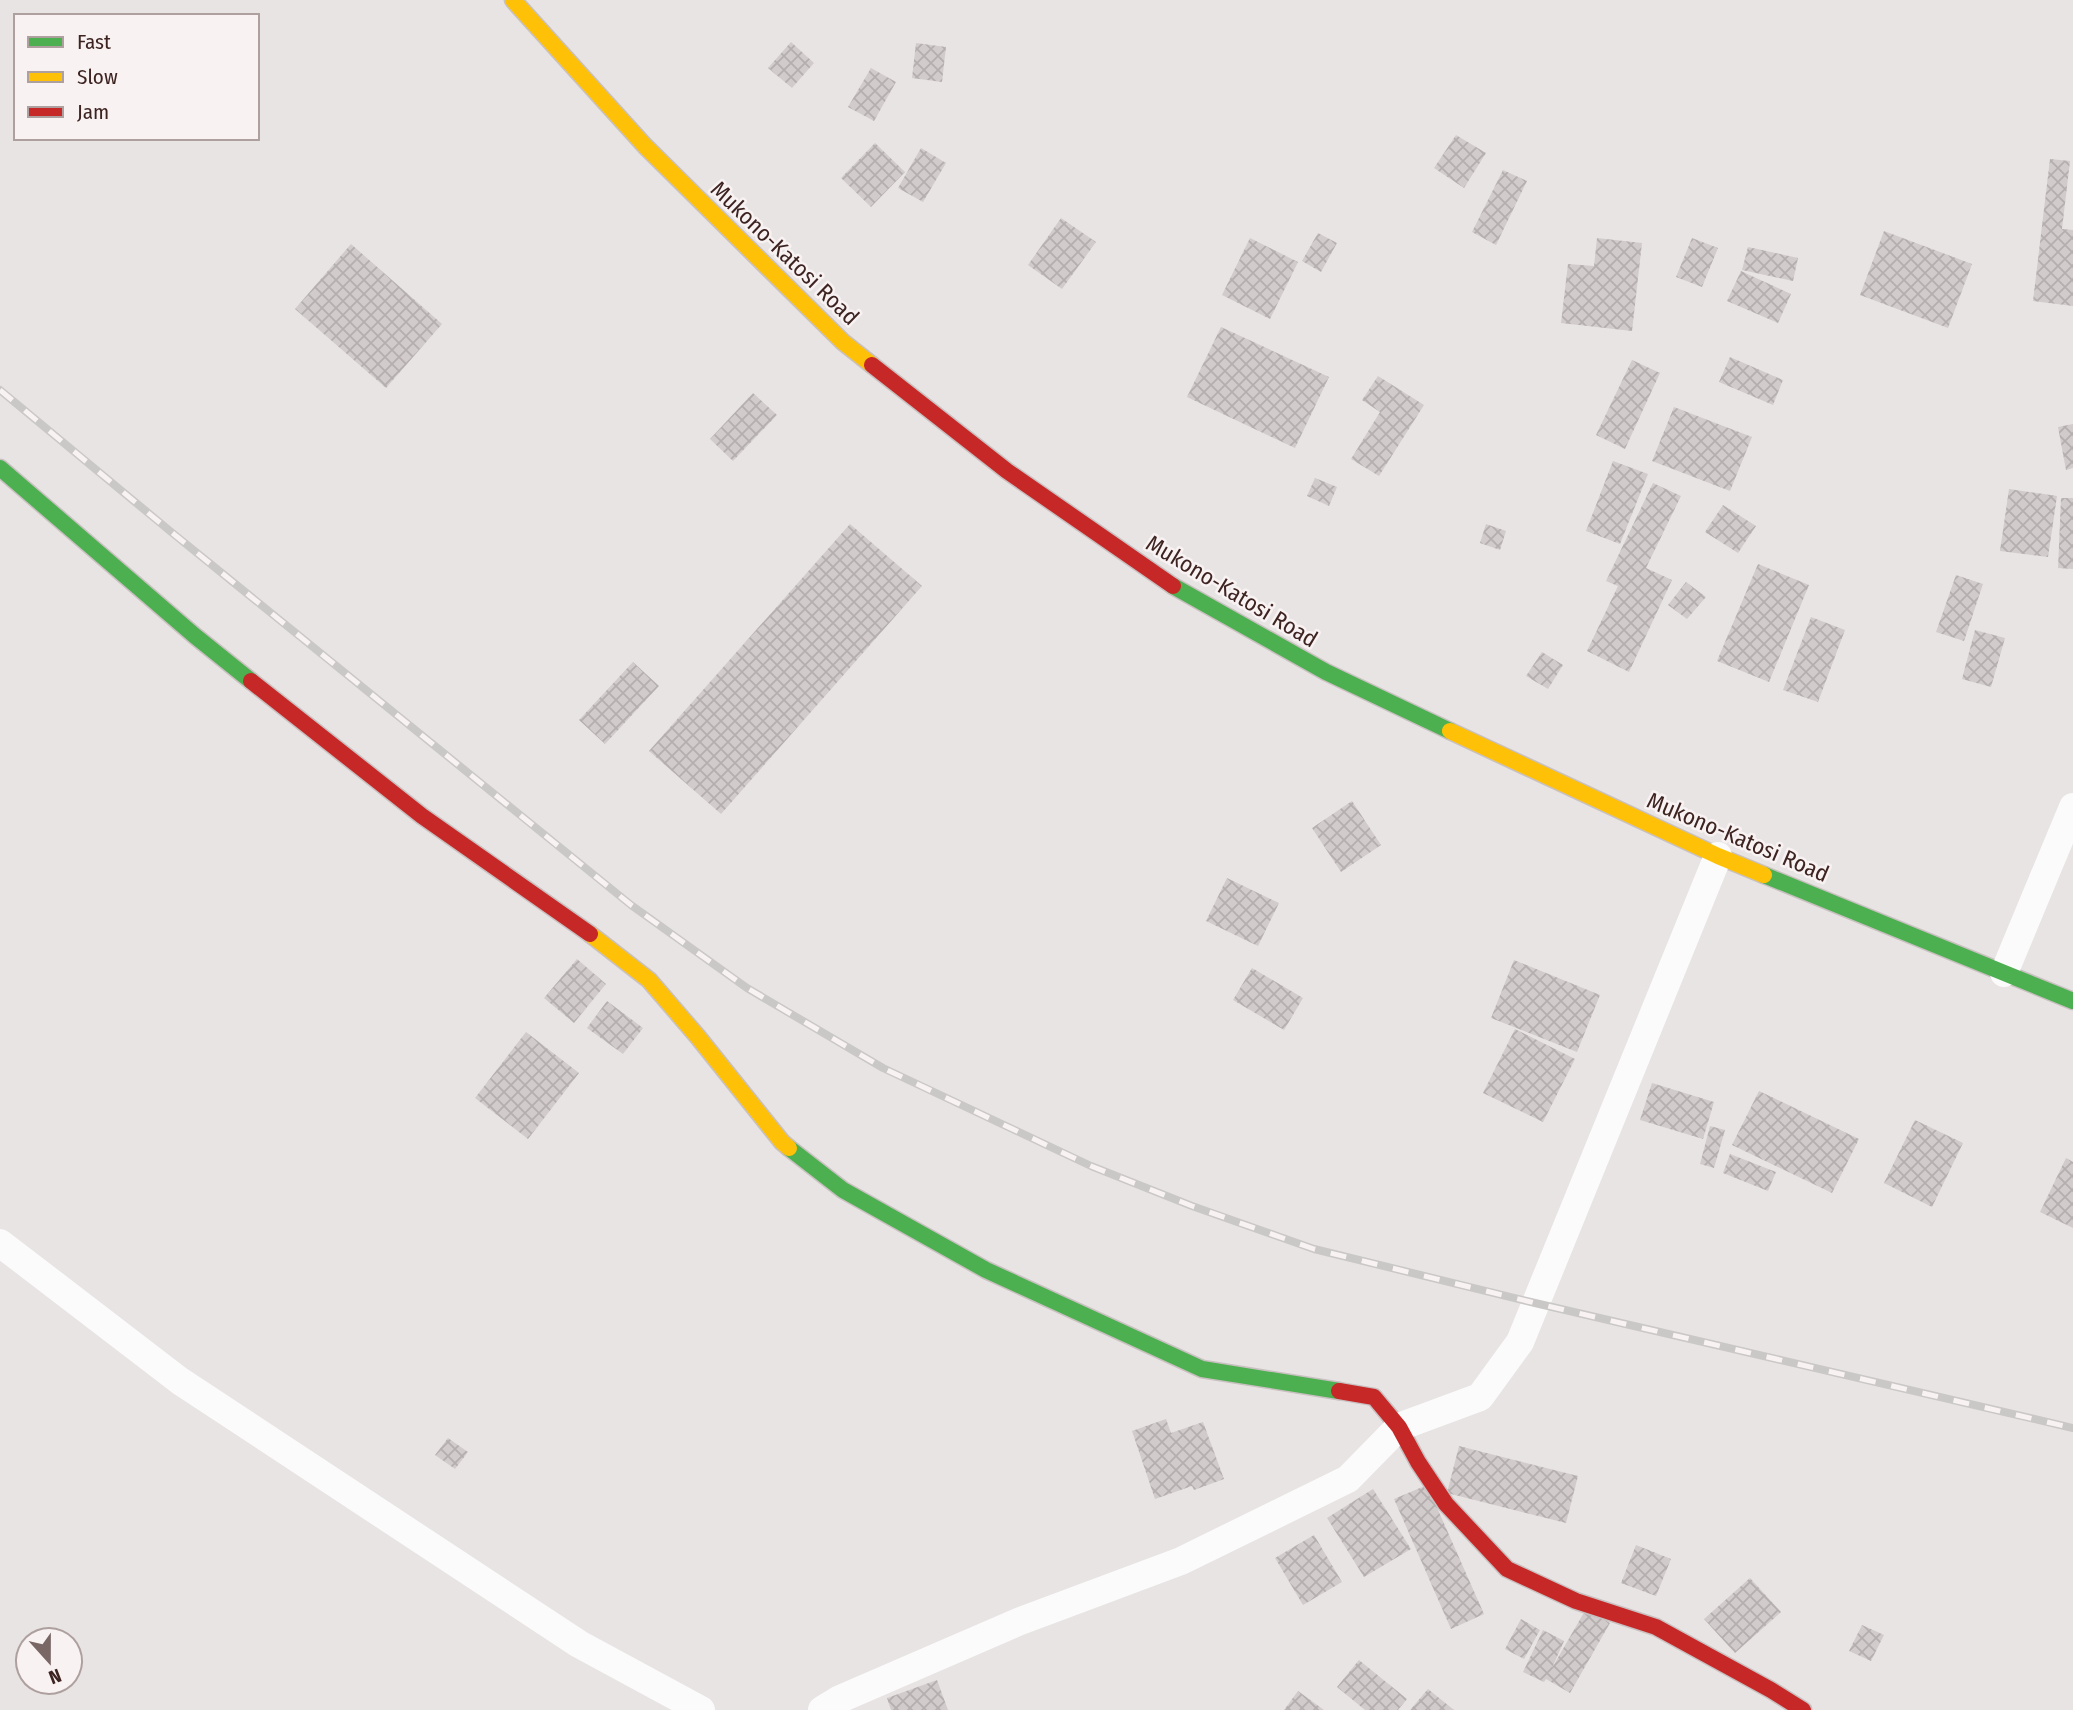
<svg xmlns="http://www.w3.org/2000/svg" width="2073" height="1710" font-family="'Fira Sans Condensed',sans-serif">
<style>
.building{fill:url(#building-cross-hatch)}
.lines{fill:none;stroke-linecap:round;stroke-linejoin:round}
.fast-casing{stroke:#c9c0c0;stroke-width:19}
.slow-casing{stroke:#c9c0c0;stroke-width:19}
.jam-casing{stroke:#c9c0c0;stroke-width:19}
.street{stroke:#fcfbfb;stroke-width:28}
.fast{stroke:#4caf50;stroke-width:16}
.slow{stroke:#ffc107;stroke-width:16}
.jam{stroke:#c62828;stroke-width:16}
.rail-casing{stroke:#cac7c7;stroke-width:8}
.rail{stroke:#f8f2f3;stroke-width:5;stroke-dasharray:16;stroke-linecap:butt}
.labels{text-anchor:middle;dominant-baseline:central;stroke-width:5;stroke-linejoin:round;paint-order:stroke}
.street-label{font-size:23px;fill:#3d2421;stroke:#f8f2f3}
</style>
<defs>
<pattern id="building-cross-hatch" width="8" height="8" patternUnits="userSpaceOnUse" patternTransform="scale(1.75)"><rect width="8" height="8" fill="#d1cbcb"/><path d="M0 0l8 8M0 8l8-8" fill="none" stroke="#b4aeae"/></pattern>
</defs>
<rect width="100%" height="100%" fill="#e9e4e4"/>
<!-- building -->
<path class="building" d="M791,42l23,21 -22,25 -24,-20z
M916,43l30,4 -4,35 -30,-4z
M871,68l25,14 -22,39 -26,-14z
M1456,135l30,18 -22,35 -30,-20z
M875,143l30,29 -34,35 -30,-29z
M921,148l25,15 -23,39 -25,-14z
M2050,159l20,2 -8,68 11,1v76l-40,-5z
M1503,170l24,11 -31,64 -24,-13z
M1061,218l35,24 -34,47 -34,-24z
M1884,231l88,33 -24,64 -88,-33z
M1318,233l19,10 -16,29 -19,-11z
M1250,238l48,24 -28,57 -48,-24z
M1597,238l45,5 -10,88 -71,-8 7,-59 26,2z
M1692,238l26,10 -16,39 -26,-10z
M351,244l91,80 -56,64 -91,-79z
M1748,247l50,11 -5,23 -51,-11z
M1741,271l50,23 -13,29 -51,-22z
M1221,327l108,50 -34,71 -108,-51z
M1730,357l53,23 -10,25 -54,-23z
M1632,360l28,13 -35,76 -29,-14z
M1378,376l46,29 -45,71 -28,-17 29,-47 -18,-12z
M753,393l24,22 -44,46 -23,-22z
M1674,407l78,30 -22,54 -78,-30z
M2073,424v44l-7,2 -8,-43z
M1613,461l35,13 -28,70 -34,-13z
M1315,478l22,9 -8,19 -22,-10z
M1653,483l28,13 -35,72 26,12 -43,92 -42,-21 31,-65 -12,-5z
M2009,489l48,7 -9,61 -48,-6z
M2061,498h12v71l-15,-1z
M1723,505l33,21 -18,27 -33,-21z
M850,524l72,62 -201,228 -72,-63z
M1486,524l20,7 -6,19 -20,-7z
M1758,564l51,21 -40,97 -52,-21z
M1956,575l27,9 -19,57 -28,-9z
M1686,582l20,15 -19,22 -19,-14z
M1811,617l34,13 -27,72 -35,-12z
M1975,630l30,8 -14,49 -29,-8z
M1542,652l21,13 -15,24 -22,-13z
M633,662l26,24 -54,58 -26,-24z
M1352,801l29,44 -40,27 -29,-44z
M1227,878l52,25 -21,43 -52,-25z
M577,959l29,25 -32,39 -30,-25z
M1514,960l86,35 -23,57 -86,-34z
M1252,968l51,30 -19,32 -51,-30z
M607,1001l36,27 -20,26 -36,-26z
M1515,1029l60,30 -32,63 -60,-29z
M526,1032l53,41 -51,66 -53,-41z
M1652,1083l62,19 -11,37 -63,-19z
M1759,1091l100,48 -27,54 -100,-48z
M1915,1120l48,23 -31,64 -48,-24z
M1710,1126l15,4 -11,38 -14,-4z
M1730,1154l46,18 -8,19 -45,-18z
M2066,1158l7,4v66l-33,-16z
M1166,1419l5,14 32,-11 21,57 -30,11 -2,-4 -37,13 -23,-68z
M448,1438l20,14 -13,17 -20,-14z
M1459,1446l119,30 -12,47 -119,-30z
M1427,1485l57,129 -33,15 -57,-130z
M1373,1489l38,60 -47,28 -37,-59z
M1314,1535l28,47 -39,23 -28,-47z
M1636,1545l35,14 -15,37 -35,-13z
M1750,1578l31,34 -46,41 -31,-34z
M1586,1609l24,14 -40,70 -24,-14 -2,3 -21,-10 20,-42 21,11 -12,27z
M1521,1619l19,11 -16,29 -19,-10z
M1862,1625l22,10 -13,26 -22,-10z
M1359,1660l48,39 -9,11h-33l-28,-23z
M937,1680l11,30h-57l-4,-12z
M1428,1689l26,21h-44z
M1298,1691l26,19h-40z"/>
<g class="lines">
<defs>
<path id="fast" d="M0,468l195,168 56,45
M1173,586l153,86 124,59
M1764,875l309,126
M789,1148l54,42 143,80 216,99 137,22"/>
<path id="slow" d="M513,0l132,146 198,196 29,23
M1450,731l268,125 46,19
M590,934l59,46 49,57 84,105 7,6"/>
<path id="jam" d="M872,365l135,106 166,115
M251,681l171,135 168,118
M1339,1391l35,6 25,30 19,35 28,42 61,65 69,32 80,26 115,63 32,20"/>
</defs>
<!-- fast casing -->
<use href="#fast" class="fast-casing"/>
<!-- slow casing -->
<use href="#slow" class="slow-casing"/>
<!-- jam casing -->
<use href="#jam" class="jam-casing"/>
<!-- street -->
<path class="street" d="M2004,973l69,-166
M0,1243l180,138 399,263 122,66
M822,1710l18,-11 178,-77 163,-61 167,-82 51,-52 81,-30 40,-55 198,-486"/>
<!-- fast -->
<use href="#fast" class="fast"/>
<!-- slow -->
<use href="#slow" class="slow"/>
<!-- jam -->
<use href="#jam" class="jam"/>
<defs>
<path id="rail" d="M0,390l170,141 461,374 116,83 136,80 208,98 101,40 122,43 221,54 538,125"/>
</defs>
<!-- rail casing -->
<use href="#rail" class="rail-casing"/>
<!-- rail -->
<use href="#rail" class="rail"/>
</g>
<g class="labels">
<!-- street labels -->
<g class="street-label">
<text transform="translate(785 253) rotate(44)">Mukono-Katosi Road</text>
<text transform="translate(1232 591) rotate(31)">Mukono-Katosi Road</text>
<text transform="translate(1738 837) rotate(23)">Mukono-Katosi Road</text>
</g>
</g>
<!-- legend -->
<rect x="14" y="14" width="245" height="126" fill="#f8f2f3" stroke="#ada09f" stroke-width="2"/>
<rect x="28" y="37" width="35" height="10" fill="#4caf50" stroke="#ada09f" stroke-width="2"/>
<text x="77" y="49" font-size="21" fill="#3d2421">Fast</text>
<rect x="28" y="72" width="35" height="10" fill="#ffc107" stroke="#ada09f" stroke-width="2"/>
<text x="77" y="84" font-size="21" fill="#3d2421">Slow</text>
<rect x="28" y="107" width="35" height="10" fill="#c62828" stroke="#ada09f" stroke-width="2"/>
<text x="77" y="119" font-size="21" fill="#3d2421">Jam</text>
<!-- north arrow -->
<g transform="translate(49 1661) rotate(159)"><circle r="33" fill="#f8f2f3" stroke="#ada09f" stroke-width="2"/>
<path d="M0-5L12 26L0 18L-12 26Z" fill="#796765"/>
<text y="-10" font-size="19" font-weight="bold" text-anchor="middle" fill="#3d2421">N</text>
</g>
</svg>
